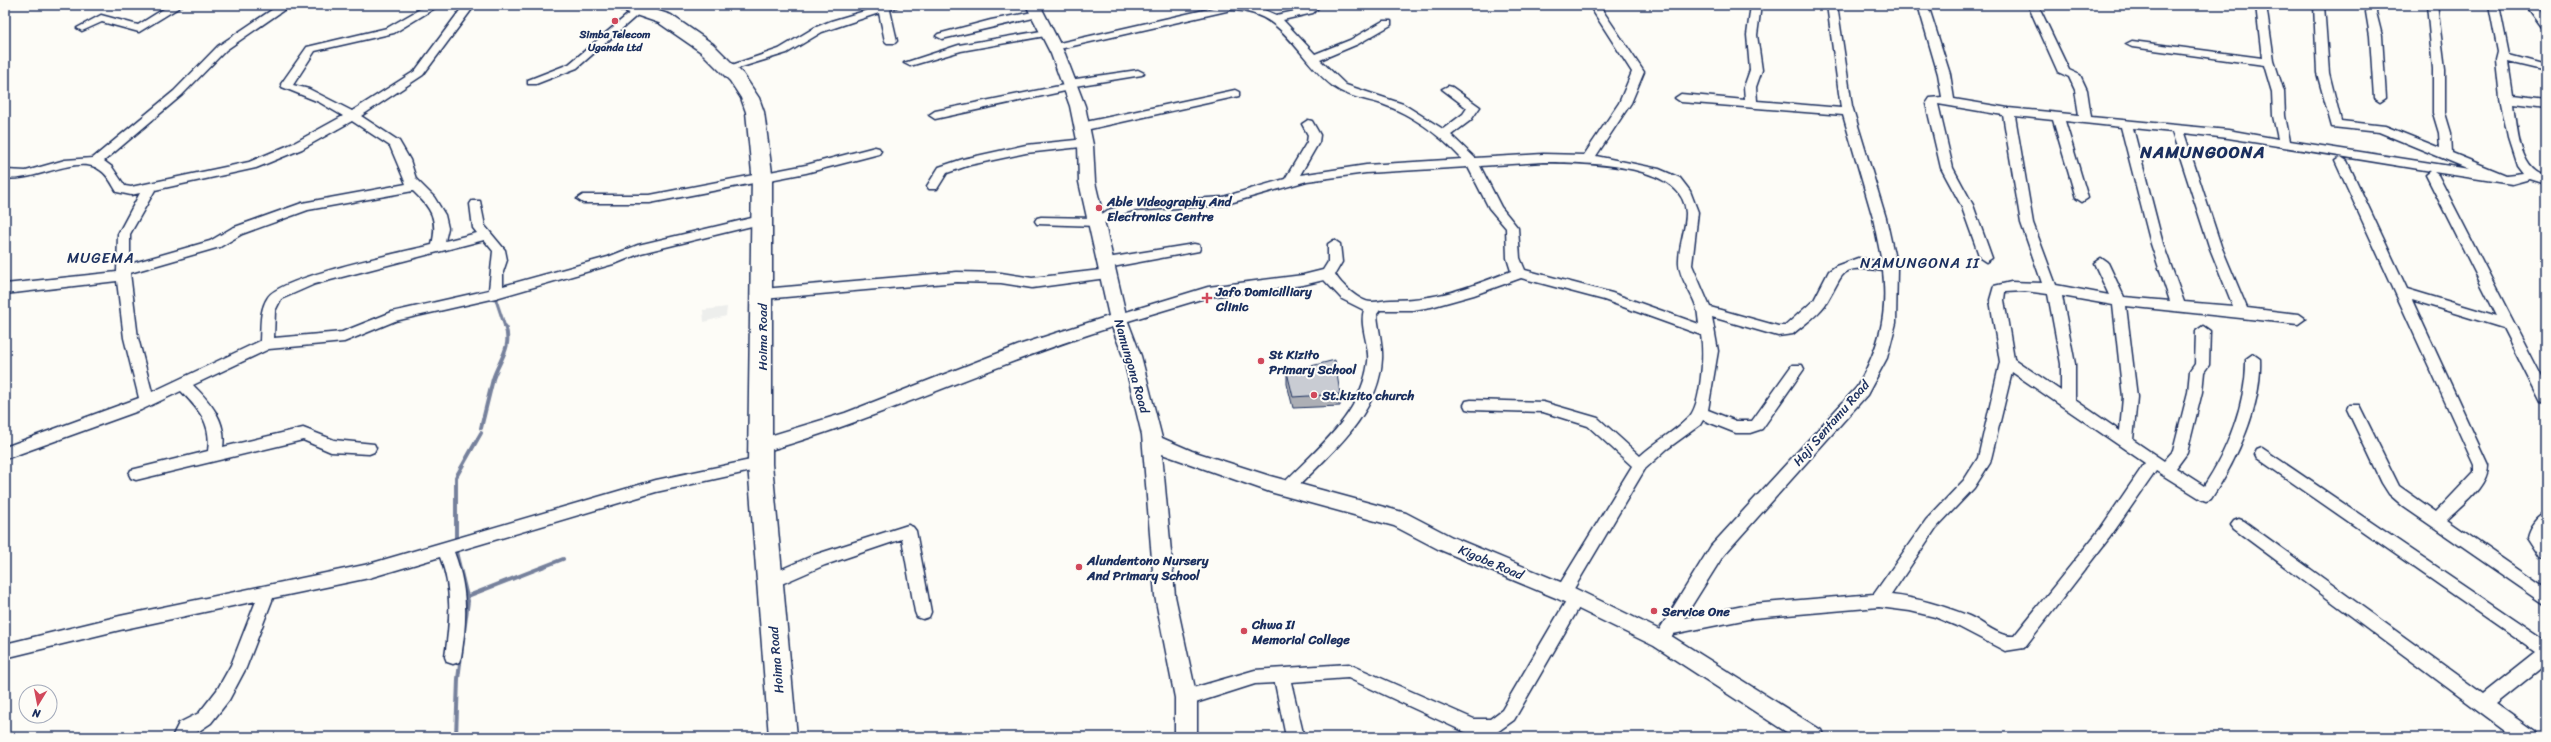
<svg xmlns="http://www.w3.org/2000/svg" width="2551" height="742" font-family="Sriracha,sans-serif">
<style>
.built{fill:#edeeec}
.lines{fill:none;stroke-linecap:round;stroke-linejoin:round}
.stream-far1{stroke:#76819c;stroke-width:3}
.stream{stroke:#76819c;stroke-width:4}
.minor-casing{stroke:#1b2f5e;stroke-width:3}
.tertiary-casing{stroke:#1b2f5e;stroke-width:3}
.primary-casing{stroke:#1b2f5e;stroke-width:3}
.minor{fill:#fdfcf7;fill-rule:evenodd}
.tertiary{fill:#fdfcf7;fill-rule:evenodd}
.primary{fill:#fdfcf7;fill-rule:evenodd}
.wall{fill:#adafb5;stroke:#1b2f5e}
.building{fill:#c9ccd3;stroke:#1b2f5e}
.poi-dot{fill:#d1495b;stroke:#fdfcf7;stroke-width:1.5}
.labels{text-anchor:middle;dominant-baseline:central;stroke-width:4;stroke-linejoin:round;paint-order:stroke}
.far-poi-label{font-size:11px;font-weight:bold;fill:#1b2f5e;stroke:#fdfcf7}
.poi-label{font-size:13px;font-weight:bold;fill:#1b2f5e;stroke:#fdfcf7;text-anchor:start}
.street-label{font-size:13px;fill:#1b2f5e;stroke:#fdfcf7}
.quarter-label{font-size:15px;letter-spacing:1px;fill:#1b2f5e;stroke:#fdfcf7}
.district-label{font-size:17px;font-weight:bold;letter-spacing:1px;fill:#1b2f5e;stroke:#fdfcf7}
</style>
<rect width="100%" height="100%" fill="#fdfcf7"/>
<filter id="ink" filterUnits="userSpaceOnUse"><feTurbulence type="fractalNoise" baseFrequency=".025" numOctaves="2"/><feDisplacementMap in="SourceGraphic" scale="8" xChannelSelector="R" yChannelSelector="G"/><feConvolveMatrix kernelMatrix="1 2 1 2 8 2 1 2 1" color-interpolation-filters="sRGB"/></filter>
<g filter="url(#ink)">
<!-- built -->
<path class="built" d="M727,307l-1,9 -22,6 -1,-12z"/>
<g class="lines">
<!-- stream-far1 -->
<path class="stream-far1" d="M495,297l10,30"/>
<!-- stream -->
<path class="stream" d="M481,428c4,-16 8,-33 12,-49 6,-19 20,-32 12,-53
M456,539v-62l25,-44
M456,552l12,49 -10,78 -2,58
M468,596l95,-37"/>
<defs>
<path id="minor" d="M170,5h13l-44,27 -37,-10 -20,9 -5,-3 24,-13 37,10z
M279,5h12l-65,45 -44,45 -78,66 8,6 13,19 6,1 118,-25 45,-19 49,-27 -24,-14 -37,-15 -1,-3 26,-37 80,-19 40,-23h13l-46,28 -79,18 -22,34 16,4 43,22 63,-40 49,-66h11l-52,70 -62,41 38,25 11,19 6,19 18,18 11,18 3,13 -3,13 32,-8 -4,-5 -3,-24 2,-3h8l5,25 20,24 2,10 -4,12v14l105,-29 30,-12 122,-29 6,4 -6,4 -119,29 -24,10 -121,35 -101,23 -51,21 -75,7 -76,36c17,17 34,36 30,62l80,-19 31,12 40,4 2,4 -2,4 -5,2 -38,-2 -28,-12 -167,40 -5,-2 -2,-4 2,-4 77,-19c4,-28 -9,-41 -27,-60l-40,19 -136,49v-12l134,-49 -15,-60 -7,-57 -112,13v-10l112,-12 1,-38 22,-41 -9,2 -14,-3c-5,-8 -9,-17 -17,-22 -21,-17 -68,13 -95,8v-8l21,1 39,-11 28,-2 81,-67 44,-45zM352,121l38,25 16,38 -104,19 -70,25 -22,13 -80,23v-30l25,-44 101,-22 46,-19zM413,191c19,18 25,28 19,54 -29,7 -151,32 -164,52 -9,13 -7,30 -8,44l-108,51 -14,-54 -8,-65 90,-26 22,-13 66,-24zM484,240l9,11 -4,39 -97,22 -50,20 -68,6 1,-27 6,-12 34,-15z
M878,5h23l-11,5 7,31 -2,2h-8l-2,-2 -6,-28 -57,19 -35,21 -58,18 -6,-3 56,-19 35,-21 17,-7 47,-14z
M1226,5h27l23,10 29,-6 1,-4h10l2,3 -5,5 -30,7 32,34 35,-14 33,-19h8v4l-33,19 -38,16 26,25 57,19 40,25 20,-15 4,-6 -25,-19 6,-3 4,1 28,20 -9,13 -20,15 24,23 68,-4 41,1 35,-52 13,-31 -43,-67h10l45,67 -13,31 -35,53 63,13 21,9 10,13 8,21 -6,53 18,42 68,19h7l29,-26 15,-29 7,-5 22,-8 24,4 -9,-44 -30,-103 -162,-13 -6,-4 6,-4 64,6 -1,-13 6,-17 -3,-35 4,-30h10l-4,30 5,35 -6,17 1,14 84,7 -14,-103h10l15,101 34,112 11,50 -1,55 -9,35 -20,37 -144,161 -39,62 69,-14 121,-10 52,-74 38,-40 14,-22 22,-96 -10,-62 4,-14 17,-4 31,1 -21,-60 -18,-108 -65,-11 15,64 20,37 19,53 -6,4 -6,-4 -19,-53 -20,-37 -15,-64 4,-6 12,-1 -4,-23 -20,-69h10l22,69 4,25 54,9 71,7 -4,-25 -6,-13 -11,-5 -30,-67h10l31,65 11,5 7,15 4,27 137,13 50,9 -5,-23 -1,-24 -8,-27 -132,-18 -6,-3 6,-3 130,17 -6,-53h10l8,56 10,31 1,24 5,25 179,28 -90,-37 -47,-5 -15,-54 -3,-68h10l5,68 12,48 44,5 55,22 -1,-15 -6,-20v-44l-6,-64h10l8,64v44l6,20 1,20 54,22 17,-2 -6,-8 -9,-28 -8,-39 -4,-38 2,-8 -9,-47h10l10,50 37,10v6l-38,-9 5,33 33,4v8l-32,-4c3,22 4,67 32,73v8l-16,-5 -18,5 -78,-12 4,3 108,210v19l-5,-1 -38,-75 -91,-28 76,165c1,21 -27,41 -41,55l99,69v16l-142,-98 -15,-13 -7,-11 -35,-74 2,-4h10l40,81 37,26 38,-40v-7l-139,-304 6,-4 6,4 60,128 90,27 -71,-141 5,-4 -203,-33 -44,-5 37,113 26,62 51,6 7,5 -7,5 -172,-18 11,91 -4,43 31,21 9,-10 15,-59 2,-21 5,-7 1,-33 7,-5 7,5 -1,34 -5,7 -2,20 -15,61 -11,15 28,18c23,-34 43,-85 42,-127l7,-5 7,5c2,47 -23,101 -49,140l-5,2 -5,-2 -45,-28 -46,66 -86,111 -19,3 -46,-24 -24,-10 -25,-6 -31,-4 -126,11 -80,16c-5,9 -7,15 -18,11l-2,-5 58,-94 146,-159c22,-40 31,-70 26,-116 -46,-7 -37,1 -58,34 -8,11 -22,20 -32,29l-15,2 -66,-19 6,34 -10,59 28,11h16l40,-56h10l2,4 -42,60 -12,4h-14l-33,-13 -3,5 -33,24 -22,20 -76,128 -6,2 -6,-2 -2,-5 77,-126 -44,-40 -45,-14 -72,-2 -5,-1 -2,-4 2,-4 5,-1 72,2 55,16 42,38c15,-14 34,-24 48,-38 14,-12 16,-66 13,-83l-97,-35 -83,-22 -47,17 -43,12 -18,3h-33l-3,4c1,15 6,30 5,45 -3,57 -54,96 -90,134l-5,2 -5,-2 -3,-4 3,-4c35,-37 79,-69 86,-123 2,-16 -9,-36 -4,-52l-22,-11 -18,-19 -21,5 -95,12 -90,27 -7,-5 2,-3 95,-29 95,-12 20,-5 5,-8v-18l6,-4 6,4 2,18 -7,12c5,10 26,29 37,28 7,0 12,-2 19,-2 46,0 77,-12 120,-29l-4,-13 -1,-30 -17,-20 -21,-41 -102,6 -59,8 -84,24 -91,6 -16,5 -18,10 -61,-2 -2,-3 2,-3 4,-1 55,1 12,-8 24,-7 91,-6 62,-18 22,-37 1,-7 -6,-11 6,-4 4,1 8,14 -1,7 -19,33 66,-10 96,-6c-21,-23 -49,-44 -80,-55 -16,-5 -34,-7 -48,-17 -38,-28 -48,-76 -103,-77l-176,40 -6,-3 6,-3zM2015,116l38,4 23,78 6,4 6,-4 -23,-77 56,6 30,117 19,57 -46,-4 -16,-34 -7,-5 -7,5 15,32 -53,-10 -23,-62zM2133,128l39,4 37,114 24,60 -49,-4 -21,-58zM1543,162c36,1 141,-1 143,51 0,17 -8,34 -7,51 0,13 13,29 17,42 2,5 2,12 3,18l-87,-31 -87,-23 -5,-12 -2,-30 -17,-21 -21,-41zM2025,291l23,3 13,70v27l-47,-32 -10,-59 1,-8zM2062,296l51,9 10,92 -3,34 -45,-31v-36zM2012,372l133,91 -45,66 -86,107c-16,1 -31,-14 -45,-20 -25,-10 -50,-18 -78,-21l45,-67 38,-40 16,-25z
M2368,5h10l-2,7 6,24 4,62 -6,4 -6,-4 -4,-62 -4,-24z
M2526,5h11l9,13v10l-4,-1z
M638,6l5,3 -1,2 -65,57 -41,16h-8v-4l41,-16z
M1038,11l4,1v4l-100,23 -6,-3 2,-2 53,-14z
M1047,30l5,3 -1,2 -90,16 -51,15 -6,-3 55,-18z
M1138,70l6,3 -2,2 -67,11 -1,3 -4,1 -135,29 -6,-4 6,-4 129,-26 1,-4 4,-1z
M1235,90l4,2v4l-158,35 -6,-4 6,-4z
M1086,139l4,1 2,3 -2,3 -64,7 -56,12 -23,8 -10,16h-8l-2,-3 12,-19 24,-8 63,-14z
M875,147l4,1 2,3 -2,3 -73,19 -156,30h-67l-6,-4 6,-4h67l156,-30z
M1194,244l5,1 1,3 -1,3 -92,17 -7,-5 7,-5z
M1109,269l5,2 2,3 -2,3 -82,11 -31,-5 -44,-1 -194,17 -7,-5 7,-5 194,-17 44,1 31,5z
M2262,448l284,193v23l-50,40 38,27 3,6h-23l-280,-208 -3,-4 3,-4 5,-2 5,2 239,173 53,-42 -279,-194 -2,-4 2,-4z
M760,458l5,2 2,4 -2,4 -109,24 -202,60c14,36 13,68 7,105l-2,5 -6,2 -6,-2 -2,-5c5,-35 8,-67 -5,-100l-71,21 -96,20 -27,70 -17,32 -18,23 -21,14h-18l7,-14 20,-10 18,-23 14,-25 25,-64 -136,29 -115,28v-14l115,-28 249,-52 287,-84z
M2546,513v18l-3,5 3,4v18l-6,-1 -13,-20c2,-10 10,-21 19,-24z
M908,525l5,2 3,4 15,81 -2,5 -6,2 -6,-2 -2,-5 -13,-73 -77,26 -55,24 -6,-2 -2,-5 2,-5 50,-22z
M1576,592l6,2 2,5 -70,121 -21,15h-20l-6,-2 -119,-55 -57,4 13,55h-18l-11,-54 -20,1 -69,22 -6,-3 -2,-5 2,-5 6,-3 69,-20 94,-6 125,55h16l12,-9 68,-116z"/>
<path id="tertiary" d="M1026,5h14l25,49 20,52 8,39 2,37 32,137 14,37 21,82 30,13 78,25 136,37 46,24 118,49 98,48 153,96 3,7h-30l-140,-91 -98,-48 -118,-49 -44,-23 -124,-34 -108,-38 13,142 22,102v39h-22v-39l-20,-102 -13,-161 -19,-79 -11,-29c-119,37 -232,92 -352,126l-7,-2 -2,-5 2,-5 92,-28 177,-69 87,-28 -30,-134 -1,-37 -8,-39 -19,-52z"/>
<path id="primary" d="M616,5h24l31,10 42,29 30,30 16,24 5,14 8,61v291l25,273h-28l-21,-273 4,-291 -6,-61 -5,-14 -11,-17 -29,-29 -42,-29 -41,-14z"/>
</defs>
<!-- minor casing -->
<use href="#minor" class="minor-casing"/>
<!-- tertiary casing -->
<use href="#tertiary" class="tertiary-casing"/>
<!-- primary casing -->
<use href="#primary" class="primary-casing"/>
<!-- minor -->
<use href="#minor" class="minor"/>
<!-- tertiary -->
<use href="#tertiary" class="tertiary"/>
<!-- primary -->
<use href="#primary" class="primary"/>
</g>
<!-- wall -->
<path class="wall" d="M1287,372l53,22v12l-47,2 -6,-24z"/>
<!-- building -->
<path class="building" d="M1335,360l5,34 -47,3 -6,-25z"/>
</g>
<!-- markers -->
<g class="poi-dot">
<circle cx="615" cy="21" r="4"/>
<circle cx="1099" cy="208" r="4"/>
<path d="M1205 292h4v4h4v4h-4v4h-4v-4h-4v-4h4z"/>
<circle cx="1261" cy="361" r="4"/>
<circle cx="1314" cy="395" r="4"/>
<circle cx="1079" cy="567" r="4"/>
<circle cx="1654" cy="611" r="4"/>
<circle cx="1244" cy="631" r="4"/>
</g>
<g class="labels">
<!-- far-poi labels -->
<g class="far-poi-label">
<text x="615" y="34">Simba Telecom<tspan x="615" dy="13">Uganda Ltd</tspan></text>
</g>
<!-- poi labels -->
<g class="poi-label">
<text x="1107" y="201">Able Videography And<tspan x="1107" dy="15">Electronics Centre</tspan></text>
<text x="1216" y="291">Jafo Domicilliary<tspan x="1216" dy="15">Clinic</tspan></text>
<text x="1269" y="354">St Kizito<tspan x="1269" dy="15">Primary School</tspan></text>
<text x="1322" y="395">St.kizito church</text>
<text x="1087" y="560">Alundentono Nursery<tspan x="1087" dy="15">And Primary School</tspan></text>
<text x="1662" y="611">Service One</text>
<text x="1252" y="624">Chwa II<tspan x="1252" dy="15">Memorial College</tspan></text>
</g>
<!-- street labels -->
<g class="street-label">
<text transform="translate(762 337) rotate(-90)">Hoima Road</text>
<text transform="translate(1132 366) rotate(74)">Namungona Road</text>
<text transform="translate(1831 423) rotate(-49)">Haji Sentamu Road</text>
<text transform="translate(1491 562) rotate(23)">Kigobe Road</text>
<text transform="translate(776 660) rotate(-95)">Hoima Road</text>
</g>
<!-- quarter labels -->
<g class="quarter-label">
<text x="101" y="258">MUGEMA</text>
<text x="1920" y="263">NAMUNGONA II</text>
</g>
<!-- district labels -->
<g class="district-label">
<text x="2203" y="152">NAMUNGOONA</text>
</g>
</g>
<!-- margin -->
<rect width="2551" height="742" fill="none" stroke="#fdfcf7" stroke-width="20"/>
<rect x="10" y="10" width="2531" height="722" fill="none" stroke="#1b2f5e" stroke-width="1.5" filter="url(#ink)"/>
<!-- north arrow -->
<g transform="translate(38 704) rotate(190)"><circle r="19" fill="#fdfcf7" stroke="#a3aaba"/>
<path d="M0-3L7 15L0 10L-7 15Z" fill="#d1495b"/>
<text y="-6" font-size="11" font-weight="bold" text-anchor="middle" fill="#1b2f5e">N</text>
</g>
</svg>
